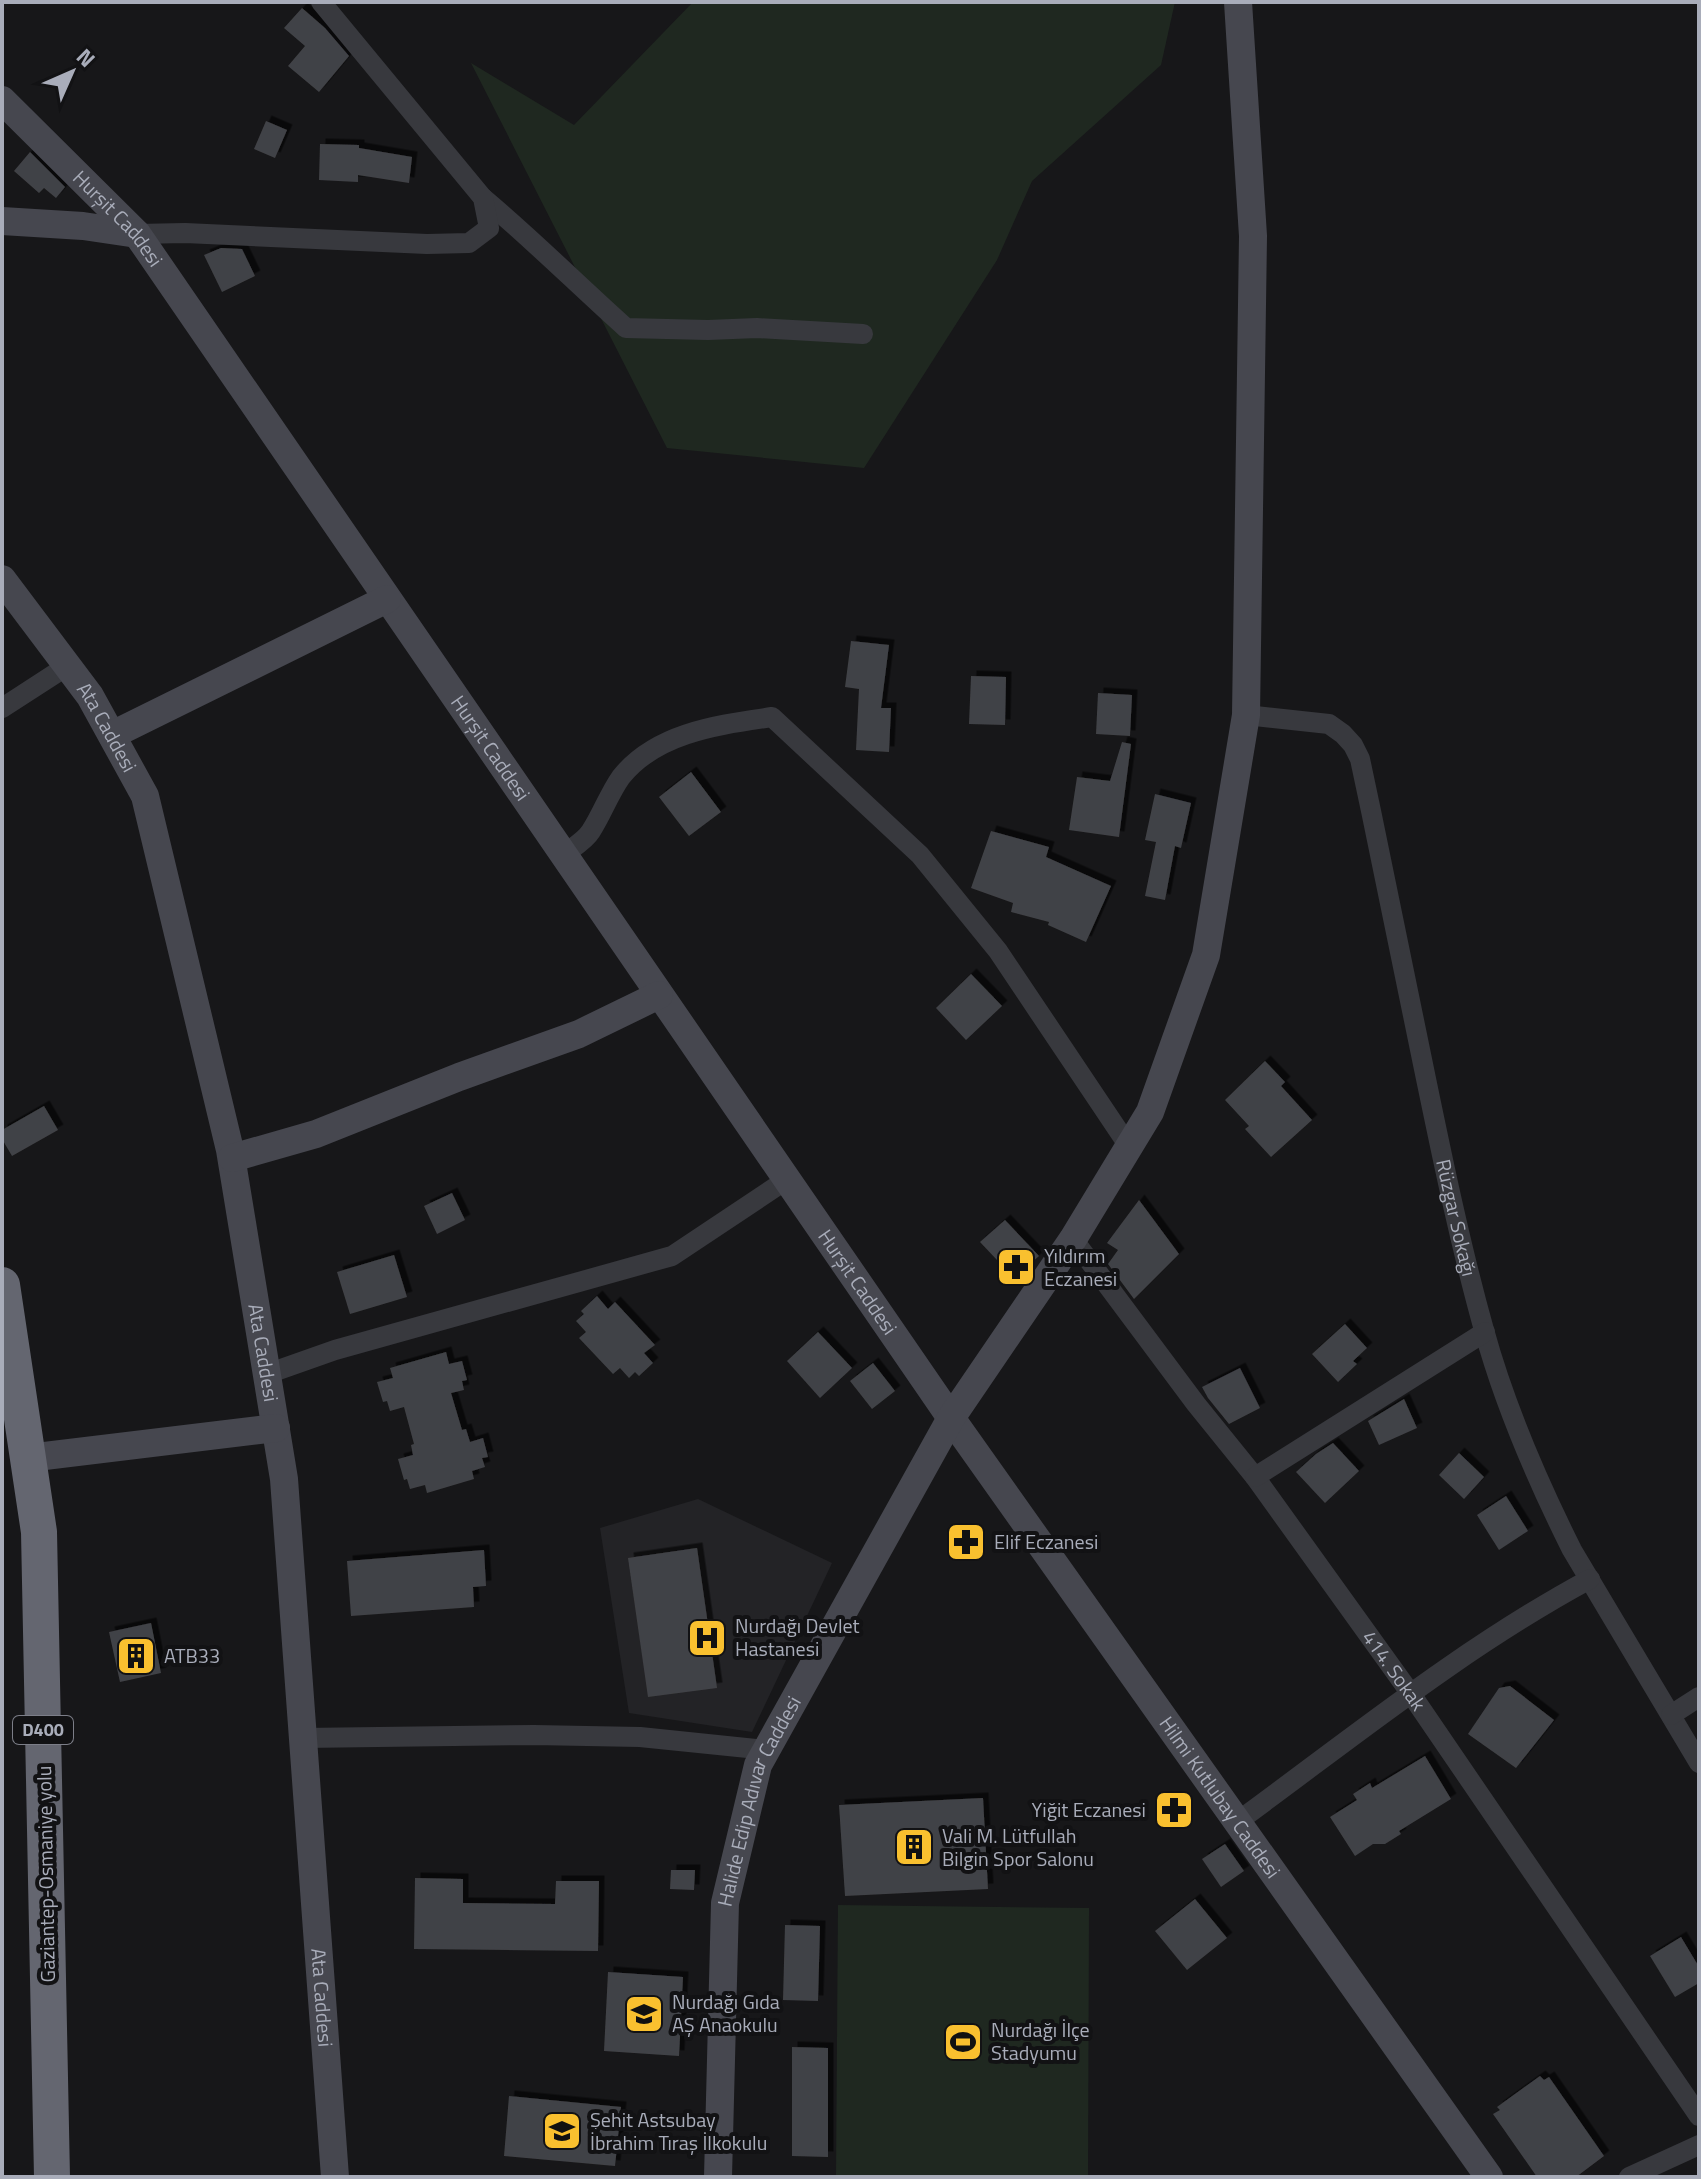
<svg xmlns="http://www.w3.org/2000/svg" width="1701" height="2179" viewBox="0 0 1701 2179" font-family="'Titillium Web',sans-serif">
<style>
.built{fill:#232326}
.green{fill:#1f2820}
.building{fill:#414246;filter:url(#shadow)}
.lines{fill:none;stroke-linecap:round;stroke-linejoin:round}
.street{stroke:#38393e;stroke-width:20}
.secondary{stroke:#46474f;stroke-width:28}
.highway{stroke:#646670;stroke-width:36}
.labels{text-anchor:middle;stroke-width:8;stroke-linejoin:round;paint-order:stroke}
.shield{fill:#121214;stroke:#7c7e88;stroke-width:2}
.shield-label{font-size:18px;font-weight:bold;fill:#a9adba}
.street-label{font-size:20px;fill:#a9adba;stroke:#121214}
.poi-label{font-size:20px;fill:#a9adba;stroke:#121214;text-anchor:start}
</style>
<defs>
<filter id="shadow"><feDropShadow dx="5.5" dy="-5.5" stdDeviation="0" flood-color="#0009"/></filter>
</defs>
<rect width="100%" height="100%" fill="#171719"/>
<polygon class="built" points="698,1499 832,1563 752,1732 629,1713 600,1528"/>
<g class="green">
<polygon points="693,2 1175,2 1161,65 1032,181 997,260 864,468 667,448 471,63 574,125"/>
<polygon points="838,1905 1089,1908 1088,2177 836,2177"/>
</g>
<g class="building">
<polygon points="302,8 325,28 349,56 319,92 288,66 305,46 284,28"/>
<polygon points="266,121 287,130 275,158 254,149"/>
<polygon points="320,144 359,145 359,148 412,157 409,183 358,175 358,182 319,180"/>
<polygon points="30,152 65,187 56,198 44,188 39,193 14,171"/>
<polygon points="221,248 242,249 255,276 222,292 204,255"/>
<polygon points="851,641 889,645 881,708 891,708 889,752 856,750 859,689 845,687"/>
<polygon points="971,676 1006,677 1005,725 969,724"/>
<polygon points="1098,693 1132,695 1130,736 1096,734"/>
<polygon points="1122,742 1131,744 1119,837 1069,830 1077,777 1110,781"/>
<polygon points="691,772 721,812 689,836 659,797"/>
<polygon points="1155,794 1191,803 1181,848 1175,846 1165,900 1145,896 1156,842 1145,840"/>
<polygon points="991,831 1049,847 1046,857 1111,886 1086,942 1048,925 1049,922 1011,912 1013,903 971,888"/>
<polygon points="971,974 1002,1006 966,1040 936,1008"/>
<polygon points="1265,1061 1285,1082 1281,1086 1312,1120 1271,1157 1245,1129 1249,1126 1225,1100"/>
<polygon points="44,1106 58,1130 12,1156 2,1139 2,1130"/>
<polygon points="452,1193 465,1220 437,1234 424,1206"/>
<polygon points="1139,1200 1179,1254 1134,1299 1108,1264 1118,1250 1107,1243"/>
<polygon points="1005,1220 1039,1256 1014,1278 980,1242"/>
<polygon points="394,1255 407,1297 350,1314 337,1272"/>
<polygon points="597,1296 608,1309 615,1302 655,1345 644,1353 653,1363 639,1376 635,1372 629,1378 620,1368 613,1374 579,1338 586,1332 576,1321 584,1314 581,1311"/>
<polygon points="1345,1324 1367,1348 1353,1361 1357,1364 1338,1382 1312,1354"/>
<polygon points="818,1332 852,1368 820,1398 787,1361"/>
<polygon points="446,1352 449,1364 462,1361 467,1380 462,1381 464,1390 451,1393 462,1430 466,1429 470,1442 483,1438 488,1457 482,1458 485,1467 472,1471 474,1479 427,1493 425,1485 410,1489 407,1479 404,1480 398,1459 413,1455 411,1445 414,1444 404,1407 390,1411 387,1401 383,1402 377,1382 393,1378 390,1368"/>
<polygon points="873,1363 895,1391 872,1409 850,1381"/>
<polygon points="1240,1368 1260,1408 1229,1424 1208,1398 1202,1387"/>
<polygon points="1404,1399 1417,1428 1379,1445 1368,1421"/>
<polygon points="1333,1443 1359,1471 1325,1503 1296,1472 1316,1454"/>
<polygon points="1459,1453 1484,1477 1464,1499 1439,1475"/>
<polygon points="1506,1496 1528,1531 1499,1550 1477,1515"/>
<polygon points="697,1548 717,1688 648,1697 628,1558"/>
<polygon points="484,1550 486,1586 473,1587 474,1607 351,1616 347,1561"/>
<polygon points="151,1623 161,1673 120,1682 109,1632"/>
<polygon points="1510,1686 1554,1720 1516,1768 1468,1734 1499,1688"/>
<polygon points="1425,1756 1451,1799 1399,1831 1401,1834 1385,1844 1373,1844 1355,1856 1330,1817 1357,1800 1353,1794 1370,1783 1372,1788"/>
<polygon points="983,1798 988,1889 845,1896 839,1805"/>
<polygon points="1225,1844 1244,1871 1221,1887 1202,1859"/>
<polygon points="671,1870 695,1870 694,1890 670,1889"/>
<polygon points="415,1878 463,1879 463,1903 555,1904 556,1881 599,1881 598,1951 414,1949"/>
<polygon points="1195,1899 1227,1938 1187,1970 1155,1931"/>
<polygon points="785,1925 820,1926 818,2001 783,2000"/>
<polygon points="1681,1937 1699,1967 1699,1983 1675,1997 1650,1956"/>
<polygon points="608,1972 683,1977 679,2056 604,2051"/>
<polygon points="792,2047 828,2048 828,2157 792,2156"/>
<polygon points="1540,2076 1544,2080 1549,2077 1604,2156 1576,2177 1537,2177 1493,2114 1500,2110 1497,2107"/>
<polygon points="509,2096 621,2107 615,2166 504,2156"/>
</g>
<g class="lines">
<g class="street">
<path d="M483 198C532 239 578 285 626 328L708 330 757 328 863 334"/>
<polyline points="137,234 185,233 427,244 469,243 489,228 483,198 321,2"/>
<polyline points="2,708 67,666"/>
<path id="s1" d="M1246 715 1329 724 1343 734 1353 745 1360 759C1382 862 1403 965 1424 1069 1442 1156 1460 1244 1484 1330 1504 1403 1538 1482 1572 1550L1699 1763"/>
<path d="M563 855C572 848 585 841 591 831 602 814 609 794 621 777 657 732 719 725 772 717L920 855 998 951 1128 1145"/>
<path id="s2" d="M1073 1239 1196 1404 1255 1477 1411 1694 1699 2116"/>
<polyline points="267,1374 335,1350 672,1256 786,1180"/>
<polyline points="1255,1477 1485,1332"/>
<polyline points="1671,1715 1699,1697"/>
<polyline points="303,1738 534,1735 640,1737 767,1750"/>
<path d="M1237 1822C1352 1738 1464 1647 1590 1579"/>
<polyline points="1629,2177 1699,2145"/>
</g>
<g class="secondary">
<path id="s3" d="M2 100 137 234 951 1418 1489 2177"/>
<polyline points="2,221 83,226 137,234"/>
<path id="s4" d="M2 579 90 696 145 796 230 1150 284 1479 335 2177"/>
<polyline points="112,735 387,599"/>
<polyline points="232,1158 316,1134 459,1077 579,1034 659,995"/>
<polyline points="28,1458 276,1428"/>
<path id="s5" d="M718 2177 725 1903 758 1765 951 1418 1073 1239 1150 1112 1206 955 1246 715 1253 236 1238 2"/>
</g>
<polyline class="highway" points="2,1285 39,1532 52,2177"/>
</g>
<defs>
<g id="pharmacy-square" transform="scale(2)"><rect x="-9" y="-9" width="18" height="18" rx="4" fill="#f9c02f" stroke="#121214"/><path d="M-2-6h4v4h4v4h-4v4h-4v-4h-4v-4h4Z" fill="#111"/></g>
<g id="hospital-square" transform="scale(2)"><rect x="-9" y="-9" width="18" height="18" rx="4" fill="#f9c02f" stroke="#121214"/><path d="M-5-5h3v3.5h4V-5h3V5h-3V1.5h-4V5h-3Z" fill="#111"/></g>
<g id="building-square" transform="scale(2)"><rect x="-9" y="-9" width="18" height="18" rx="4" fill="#f9c02f" stroke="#121214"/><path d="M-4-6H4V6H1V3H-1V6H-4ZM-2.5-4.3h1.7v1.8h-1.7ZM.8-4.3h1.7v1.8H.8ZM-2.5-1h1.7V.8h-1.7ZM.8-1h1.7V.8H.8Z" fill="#111"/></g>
<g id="school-square" transform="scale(2)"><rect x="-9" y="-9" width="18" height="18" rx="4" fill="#f9c02f" stroke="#121214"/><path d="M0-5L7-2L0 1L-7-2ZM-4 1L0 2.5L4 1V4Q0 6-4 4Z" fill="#111"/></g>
<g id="stadium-square" transform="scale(2)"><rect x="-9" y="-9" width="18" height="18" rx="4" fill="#f9c02f" stroke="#121214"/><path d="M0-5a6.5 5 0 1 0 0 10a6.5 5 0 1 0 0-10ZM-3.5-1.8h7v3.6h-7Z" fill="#111"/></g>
</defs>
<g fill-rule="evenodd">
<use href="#pharmacy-square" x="1016" y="1267"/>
<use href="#pharmacy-square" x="966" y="1542"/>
<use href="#hospital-square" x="707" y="1638"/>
<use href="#building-square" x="136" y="1656"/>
<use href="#pharmacy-square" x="1174" y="1810"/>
<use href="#building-square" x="914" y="1847"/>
<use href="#school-square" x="644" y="2014"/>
<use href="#stadium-square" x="963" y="2042"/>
<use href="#school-square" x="562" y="2131"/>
</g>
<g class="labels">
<rect class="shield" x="13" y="1716" width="60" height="28" rx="6"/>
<g class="shield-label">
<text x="43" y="1736">D400</text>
</g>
<g class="street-label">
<text dy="7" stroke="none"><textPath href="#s3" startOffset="166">Hurşit Caddesi</textPath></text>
<text dy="7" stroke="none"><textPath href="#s4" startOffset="182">Ata Caddesi</textPath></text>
<text dy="7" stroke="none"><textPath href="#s3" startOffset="814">Hurşit Caddesi</textPath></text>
<text dy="7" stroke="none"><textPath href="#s1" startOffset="600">Rüzgar Sokağı</textPath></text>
<text dy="7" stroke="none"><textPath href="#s3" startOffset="1462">Hurşit Caddesi</textPath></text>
<text dy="7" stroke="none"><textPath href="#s4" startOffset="830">Ata Caddesi</textPath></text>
<text dy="7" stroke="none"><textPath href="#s2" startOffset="538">414. Sokak</textPath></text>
<text dy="7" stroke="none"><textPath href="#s3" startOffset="2092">Hilmi Kutlubay Caddesi</textPath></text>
<text dy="7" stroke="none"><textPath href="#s5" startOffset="382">Halide Edip Adıvar Caddesi</textPath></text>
<text transform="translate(46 1874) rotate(-91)" y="7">Gaziantep-Osmaniye yolu</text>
<text dy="7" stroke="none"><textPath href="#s4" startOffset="1478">Ata Caddesi</textPath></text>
</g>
<g class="poi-label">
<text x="1044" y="1263">Yıldırım<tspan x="1044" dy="23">Eczanesi</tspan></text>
<text x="994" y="1549">Elif Eczanesi</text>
<text x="735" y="1633">Nurdağı Devlet<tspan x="735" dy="23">Hastanesi</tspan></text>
<text x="164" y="1663">ATB33</text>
<text x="1146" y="1817" text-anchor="end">Yiğit Eczanesi</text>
<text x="942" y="1843">Vali M. Lütfullah<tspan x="942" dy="23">Bilgin Spor Salonu</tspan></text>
<text x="672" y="2009">Nurdağı Gıda<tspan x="672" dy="23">AŞ Anaokulu</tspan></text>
<text x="991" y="2037">Nurdağı İlçe<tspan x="991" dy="23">Stadyumu</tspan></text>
<text x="590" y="2127">Şehit Astsubay<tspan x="590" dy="23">İbrahim Tıraş İlkokulu</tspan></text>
</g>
</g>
<rect width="1701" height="2179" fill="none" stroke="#a9adba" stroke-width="8"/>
<g transform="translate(72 72) rotate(45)" stroke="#121214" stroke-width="6" paint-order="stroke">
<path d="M0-6L14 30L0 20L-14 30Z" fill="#a9adba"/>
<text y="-12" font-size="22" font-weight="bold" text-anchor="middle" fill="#a9adba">N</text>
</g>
</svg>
